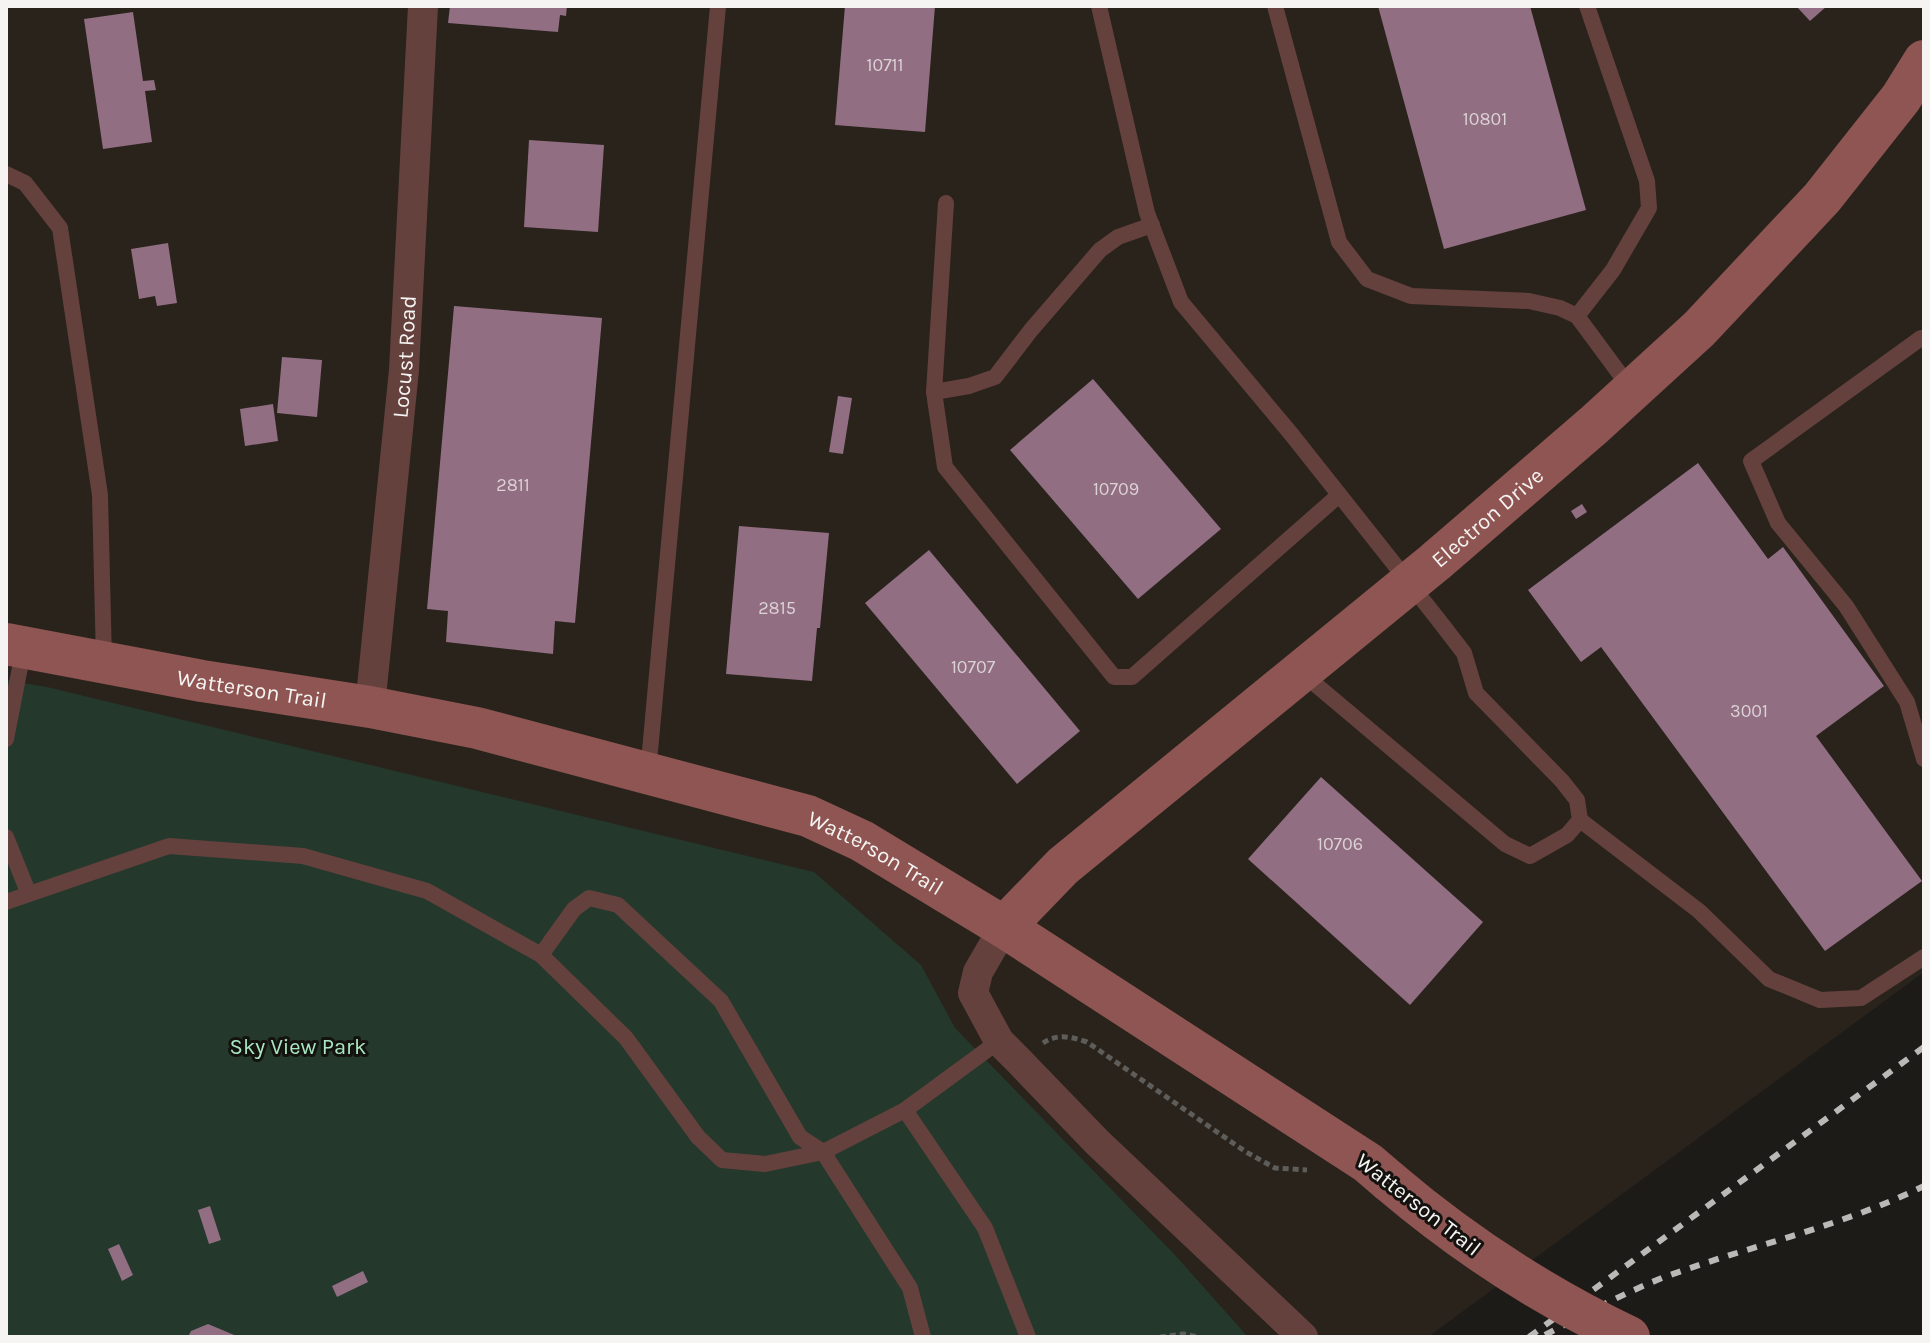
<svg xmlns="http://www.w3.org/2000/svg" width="1930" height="1343" viewBox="0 0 1930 1343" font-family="Karla,sans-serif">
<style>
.built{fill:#29231c}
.green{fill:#24382c}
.building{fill:#916e82}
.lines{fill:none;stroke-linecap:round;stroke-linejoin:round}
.path{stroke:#5e5d5a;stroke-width:5;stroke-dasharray:6 4;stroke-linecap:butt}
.lane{stroke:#65413e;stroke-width:16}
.street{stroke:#65413e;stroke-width:30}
.secondary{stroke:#8e5552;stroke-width:42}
.rail{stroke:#bab9b7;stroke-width:6;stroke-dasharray:10 10;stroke-linecap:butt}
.secondary-bridge{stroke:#8e5552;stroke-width:42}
.labels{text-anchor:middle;stroke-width:6;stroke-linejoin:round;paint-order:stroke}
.number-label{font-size:18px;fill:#dcd2d6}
.street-label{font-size:22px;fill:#f5f4f2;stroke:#14120f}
.park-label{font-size:22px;fill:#a8e7c1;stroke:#14120f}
</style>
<rect width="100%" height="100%" fill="#1d1b18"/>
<polygon class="built" points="6,6 1924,6 1924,972 1428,1337 6,1337"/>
<polygon class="green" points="6,680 47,687 814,872 921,965 955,1028 1175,1255 1248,1337 6,1337"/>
<g class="building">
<polygon points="450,6 567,6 566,16 560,15 558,32 448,23"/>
<polygon points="845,6 935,6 925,132 835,125"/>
<polygon points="1378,6 1530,6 1586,210 1444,249"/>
<polygon points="1796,6 1827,6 1810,21"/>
<polygon points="133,12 143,81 154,80 156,90 145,91 152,142 103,149 84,19"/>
<polygon points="529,140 604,145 598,232 524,227"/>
<polygon points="168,243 177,303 157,306 155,296 139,299 131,249"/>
<polygon points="454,306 602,318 575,623 555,621 553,654 446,642 448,611 427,609"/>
<polygon points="282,357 322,360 317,417 277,413"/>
<polygon points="1093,379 1221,529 1138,599 1010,450"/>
<polygon points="838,396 852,398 843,454 829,452"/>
<polygon points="273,404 278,441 245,446 240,409"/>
<polygon points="1698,463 1768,559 1783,547 1884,686 1816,736 1922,881 1825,951 1601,647 1581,662 1528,590"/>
<polygon points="1582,504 1587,512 1576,519 1571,511"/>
<polygon points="739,526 829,533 820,628 817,628 812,681 726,674"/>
<polygon points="929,550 1080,731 1017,784 865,603"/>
<polygon points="1321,777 1483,922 1410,1005 1248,859"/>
<polygon points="210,1206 221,1240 209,1244 198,1210"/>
<polygon points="119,1244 133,1275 122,1281 108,1249"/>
<polygon points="363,1271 368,1282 337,1297 332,1286"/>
<polygon points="208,1324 239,1337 188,1337 191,1331"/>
</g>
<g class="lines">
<g class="path">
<path d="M1043 1043C1058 1033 1071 1037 1087 1042L1246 1152 1275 1168 1307 1170"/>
<polyline points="1160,1337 1183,1334 1199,1337"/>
</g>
<g class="lane">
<polyline points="1099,6 1147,213 1181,302 1292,435 1437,618 1464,653 1476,693 1562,781 1577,800 1580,820 1567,835 1530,856 1505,844 1302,673"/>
<polyline points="1275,6 1339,242 1367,279 1411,296 1529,301 1560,308 1577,316 1631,389"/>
<polyline points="6,174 25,183 60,228 100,495 104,661"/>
<polyline points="946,203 934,392 945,467 1114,677 1132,677 1339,495"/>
<polyline points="1577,316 1613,270 1649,208 1647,181 1587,6"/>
<polyline points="1921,338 1751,461 1778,523 1846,606 1907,702 1924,759"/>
<polyline points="934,392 969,386 995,377 1031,330 1100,250 1118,237 1152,225"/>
<polyline points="6,739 24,647"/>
<polyline points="648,773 718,6"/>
<polyline points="1580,820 1699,911 1769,979 1820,1000 1861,998 1924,957"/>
<polyline points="6,837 28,892"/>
<polyline points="6,902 169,846 303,856 427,891 541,955 574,909 589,898 618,905 721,1001 800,1137 823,1152 910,1288 923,1337"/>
<polyline points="541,955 626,1038 698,1137 722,1160 765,1164 823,1152 905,1110 999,1041"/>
<polyline points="905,1110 985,1228 1028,1337"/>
</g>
<g class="street">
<path id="s1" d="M370 707 404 370 423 6"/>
<polyline points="1004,927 978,972 973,993 999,1041 1019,1061 1097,1142 1303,1337"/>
</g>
<g class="secondary">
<path id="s2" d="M6 644 202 681 370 707 477 728 808 816 862 841 1004 927 1368 1163 1389 1181"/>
<path id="s3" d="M1004 927 1063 866 1435 562 1594 425 1699 329 1822 198 1901 98 1924 61"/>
</g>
<g class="rail">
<path d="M1545 1335C1583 1315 1622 1294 1662 1278 1748 1246 1841 1227 1924 1186"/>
<polyline points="1529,1337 1924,1047"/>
</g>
<path class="secondary-bridge" d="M1389 1181C1463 1244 1541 1295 1629 1337"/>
</g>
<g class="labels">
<g class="number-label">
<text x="885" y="71">10711</text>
<text x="1485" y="125">10801</text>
<text x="513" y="491">2811</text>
<text x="1116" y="495">10709</text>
<text x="777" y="614">2815</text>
<text x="973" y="673">10707</text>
<text x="1749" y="717">3001</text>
<text x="1340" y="850">10706</text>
</g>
<g class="street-label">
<text dy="8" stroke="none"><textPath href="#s1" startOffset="352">Locust Road</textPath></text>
<text dy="8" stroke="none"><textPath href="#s3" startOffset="634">Electron Drive</textPath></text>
<text dy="8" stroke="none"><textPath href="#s2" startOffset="250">Watterson Trail</textPath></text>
<text dy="8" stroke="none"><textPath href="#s2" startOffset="898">Watterson Trail</textPath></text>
<text transform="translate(1419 1204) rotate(38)" y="8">Watterson Trail</text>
</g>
<g class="park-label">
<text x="298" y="1054">Sky View Park</text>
</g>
</g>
<rect width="1930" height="1343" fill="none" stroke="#f5f4f2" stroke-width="16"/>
</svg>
